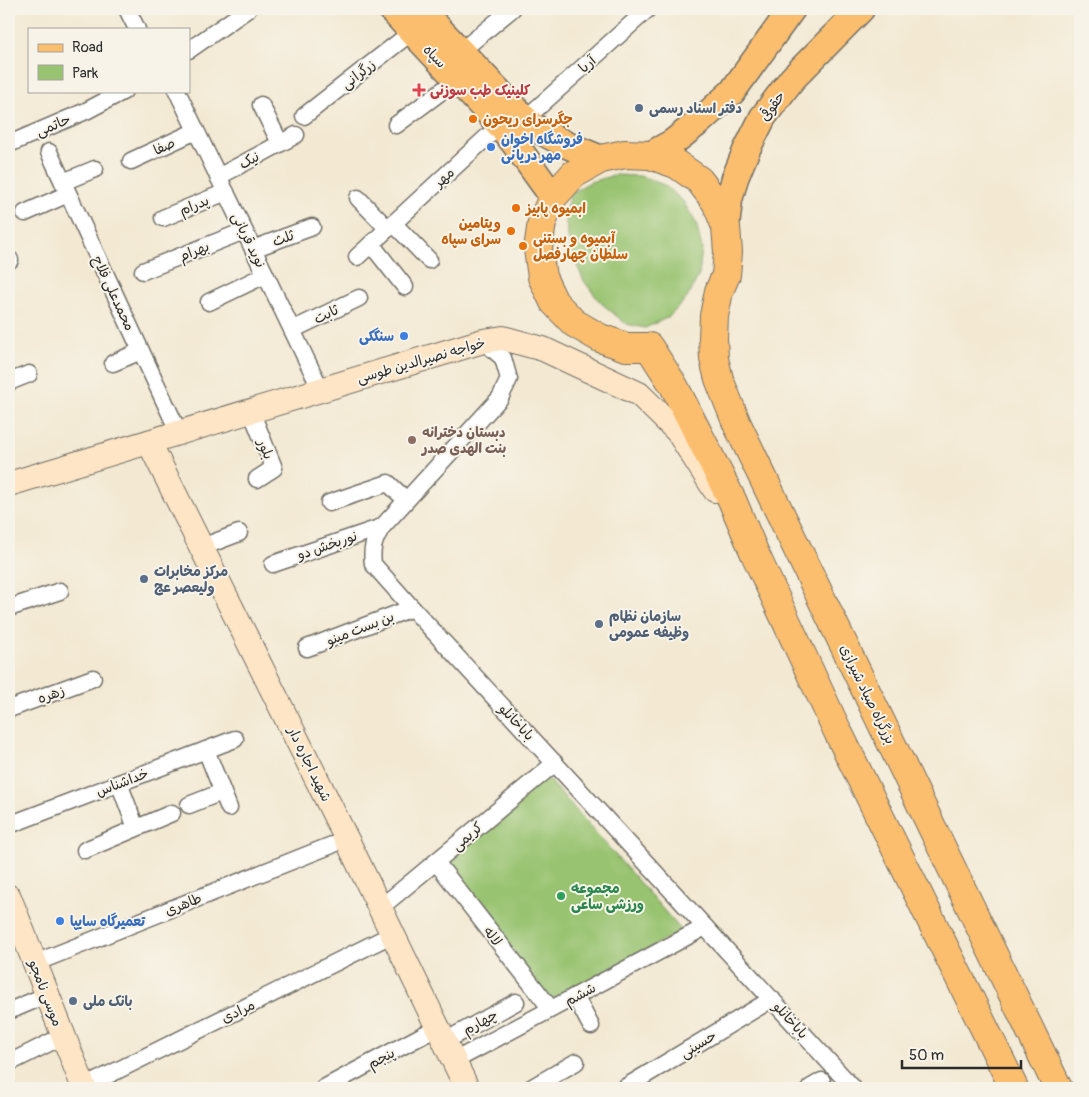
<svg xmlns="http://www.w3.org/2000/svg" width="1089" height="1097" viewBox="0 0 1089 1097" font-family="Pangolin,'Playpen Sans Arabic',sans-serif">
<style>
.green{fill:#98c370;stroke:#62774e}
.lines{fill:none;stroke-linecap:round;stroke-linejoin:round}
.minor-casing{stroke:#716e66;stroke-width:19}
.secondary-casing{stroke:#716e66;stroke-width:26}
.primary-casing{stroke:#716e66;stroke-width:29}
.trunk-casing{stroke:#716e66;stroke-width:30}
.minor{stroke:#fff;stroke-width:16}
.secondary{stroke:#fde5c5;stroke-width:24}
.primary{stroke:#fbbe6e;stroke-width:26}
.trunk{stroke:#fbbe6e;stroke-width:28}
.health-dot{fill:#e0444e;stroke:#f7f3e8;stroke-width:2}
.service-dot{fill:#5c6f8a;stroke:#f7f3e8;stroke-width:2}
.food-dot{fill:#e8710a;stroke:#f7f3e8;stroke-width:2}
.shop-dot{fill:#3f7fe0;stroke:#f7f3e8;stroke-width:2}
.education-dot{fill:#8d6e63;stroke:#f7f3e8;stroke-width:2}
.leisure-dot{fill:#2e9e5b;stroke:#f7f3e8;stroke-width:2}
.labels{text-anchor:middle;stroke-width:4;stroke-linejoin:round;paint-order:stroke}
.street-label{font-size:14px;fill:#2b2b2b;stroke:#f7f3e8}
.health-label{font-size:14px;font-weight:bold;fill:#be3a42;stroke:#f7f3e8;text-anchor:start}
.service-label{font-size:14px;font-weight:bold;fill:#4e5e75;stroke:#f7f3e8;text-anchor:start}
.food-label{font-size:14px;font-weight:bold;fill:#c56008;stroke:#f7f3e8;text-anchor:start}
.shop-label{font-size:14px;font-weight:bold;fill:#366cbe;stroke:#f7f3e8;text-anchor:start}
.education-label{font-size:14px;font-weight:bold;fill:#785e54;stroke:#f7f3e8;text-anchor:start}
.leisure-label{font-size:14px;font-weight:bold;fill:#27864d;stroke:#f7f3e8;text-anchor:start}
</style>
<rect width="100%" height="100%" fill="#f7f3e8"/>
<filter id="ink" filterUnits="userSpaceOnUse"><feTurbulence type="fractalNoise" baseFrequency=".02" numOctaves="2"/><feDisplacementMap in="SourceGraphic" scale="10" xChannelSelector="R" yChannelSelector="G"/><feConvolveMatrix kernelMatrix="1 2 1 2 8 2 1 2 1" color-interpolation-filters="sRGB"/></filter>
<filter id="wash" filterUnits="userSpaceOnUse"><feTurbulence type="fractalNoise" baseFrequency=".0096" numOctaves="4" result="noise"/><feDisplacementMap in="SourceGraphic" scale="20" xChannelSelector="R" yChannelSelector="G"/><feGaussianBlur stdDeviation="1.12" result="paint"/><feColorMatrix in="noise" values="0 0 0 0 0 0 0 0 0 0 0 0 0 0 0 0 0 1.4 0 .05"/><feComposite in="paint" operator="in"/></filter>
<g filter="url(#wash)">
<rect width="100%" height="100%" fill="#f3e9d3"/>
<g class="green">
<polygon points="615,175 640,176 664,185 683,201 696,223 702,248 699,275 687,298 669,317 645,328 626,324 600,302 584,281 573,257 567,233 565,210 571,193 590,182"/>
<polygon points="546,776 682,931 551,1000 444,861"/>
</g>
</g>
<g filter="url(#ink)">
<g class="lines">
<g class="minor-casing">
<g id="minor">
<polyline points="127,9 137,29"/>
<polyline points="189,50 248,9"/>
<polyline points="461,51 512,9"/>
<polyline points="177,91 321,390"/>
<polyline points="261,105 280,143"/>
<polyline points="304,116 413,31"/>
<polyline points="525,119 648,9"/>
<polyline points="396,125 458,79"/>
<polyline points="9,144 86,111 124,91"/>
<polyline points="49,152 179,433"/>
<polyline points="131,161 196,131"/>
<polyline points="218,177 296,135"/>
<polyline points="63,182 95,169"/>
<polyline points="358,198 388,229"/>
<polyline points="25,213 68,194"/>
<polyline points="163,218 226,192"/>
<polyline points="393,223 429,260"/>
<polyline points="371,244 405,287"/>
<polyline points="253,249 312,227"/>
<polyline points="357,257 500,125"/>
<polyline points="9,260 10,260"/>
<polyline points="143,271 244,231"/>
<polyline points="209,302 265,275"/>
<polyline points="292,330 359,298"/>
<path d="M483 341 503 358 509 379 500 398 382 527C374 540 371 548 373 564L412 608 853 1088"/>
<polyline points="113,363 141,351"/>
<polyline points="9,382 29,374"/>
<polyline points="251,411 274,468 257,479"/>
<polyline points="329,503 388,483 406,500"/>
<polyline points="202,547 239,533"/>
<polyline points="273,564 382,527"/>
<polyline points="9,608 60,591"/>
<polyline points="307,648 412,608"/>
<polyline points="9,709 93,678"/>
<polyline points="206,750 229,808"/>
<polyline points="119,783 136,828"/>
<polyline points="189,805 222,792"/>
<polyline points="9,825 235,739"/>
<polyline points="85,850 172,813"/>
<polyline points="436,862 551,1009"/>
<polyline points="380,908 555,763"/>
<polyline points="35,963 332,845"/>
<polyline points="575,996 591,1026"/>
<polyline points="9,1011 47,995"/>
<polyline points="445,1041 516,1002"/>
<polyline points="454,1061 705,927"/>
<polyline points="9,1063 63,1036"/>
<polyline points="84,1087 393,934"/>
<polyline points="324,1088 438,1027"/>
<polyline points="531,1088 576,1062"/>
<polyline points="624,1088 772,999"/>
<polyline points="810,1088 822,1081"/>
</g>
</g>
<g class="secondary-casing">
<g id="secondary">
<polyline points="149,442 350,846 467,1088"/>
<polyline points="9,484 483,341 503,338 543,349 639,394 678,432 715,490"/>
<polyline points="9,897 84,1088"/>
</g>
</g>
<g class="primary-casing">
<g id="primary">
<polyline points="391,9 500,125 515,144 553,197"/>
<polyline points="420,9 525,119 537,129 567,145 601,159"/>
<polyline points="650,155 672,143 700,121 732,92 792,9"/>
<polyline points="726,227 729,200 735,178 746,151 763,117 792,79 861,9"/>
</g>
</g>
<g class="trunk-casing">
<polyline id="trunk" points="1014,1088 838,732 755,554 732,500 674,386 649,347 626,347 600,338 574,323 554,302 542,277 538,249 542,222 553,197 574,174 601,159 625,154 650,155 676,164 699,180 716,202 726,227 728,252 726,275 719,291 714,316 713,338 714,359 719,379 737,424 1058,1088"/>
</g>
<use href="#minor" class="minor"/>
<use href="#secondary" class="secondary"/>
<use href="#primary" class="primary"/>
<use href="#trunk" class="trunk"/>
</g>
</g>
<path class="health-dot" d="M416.5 82.5h5v5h5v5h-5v5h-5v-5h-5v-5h5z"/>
<g class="service-dot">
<circle cx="639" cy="108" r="5"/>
<circle cx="144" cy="579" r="5"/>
<circle cx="599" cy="624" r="5"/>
<circle cx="73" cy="1001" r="5"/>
</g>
<g class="food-dot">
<circle cx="473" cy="119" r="5"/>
<circle cx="516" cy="208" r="5"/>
<circle cx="511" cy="231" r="5"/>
<circle cx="523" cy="246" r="5"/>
</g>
<g class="shop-dot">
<circle cx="491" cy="147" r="5"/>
<circle cx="404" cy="336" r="5"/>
<circle cx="60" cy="921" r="5"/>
</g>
<circle class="education-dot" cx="412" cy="440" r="5"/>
<circle class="leisure-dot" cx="561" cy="896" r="5"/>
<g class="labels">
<g class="street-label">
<text transform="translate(435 56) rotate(46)" y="5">سپاه</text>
<text transform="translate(587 64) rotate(-42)" y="5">آریا</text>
<text transform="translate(358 74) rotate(-38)" y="5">زرگرانی</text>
<text transform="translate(772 106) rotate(-55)" y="5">حقوقی</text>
<text transform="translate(53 125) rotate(-23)" y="5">حاتمی</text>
<text transform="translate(164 146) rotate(-25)" y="5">صفا</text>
<text transform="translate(249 160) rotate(-29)" y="5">نیک</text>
<text transform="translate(444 177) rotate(-43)" y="5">مهر</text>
<text transform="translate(194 205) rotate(-22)" y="5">پدرام</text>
<text transform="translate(283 238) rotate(-20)" y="5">ثلث</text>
<text transform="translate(249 240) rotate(64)" y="5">نوید قربانی</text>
<text transform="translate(194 251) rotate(-22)" y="5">بهرام</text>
<text transform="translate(114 293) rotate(65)" y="5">محمدعلی فلاح</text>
<text transform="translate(326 314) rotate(-26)" y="5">ثابت</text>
<text transform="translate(421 360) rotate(-16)" y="5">خواجه نصیرالدین طوسی</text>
<text transform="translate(266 449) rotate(68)" y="5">بلور</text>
<text transform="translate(327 545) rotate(-19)" y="5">نوربخش دو</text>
<text transform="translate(360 628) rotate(-21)" y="5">بن بست مینو</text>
<text transform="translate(51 694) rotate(-20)" y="5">زهره</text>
<text transform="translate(868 694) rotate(64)" y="5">بزرگراه صیاد شیرازی</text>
<text transform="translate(517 722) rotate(47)" y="5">باباخانلو</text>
<text transform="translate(310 764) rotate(64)" y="5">شهید اجاره دار</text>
<text transform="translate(122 782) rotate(-21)" y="5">خداشناس</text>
<text transform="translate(467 836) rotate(-40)" y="5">کریمی</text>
<text transform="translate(183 904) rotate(-22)" y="5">طاهری</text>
<text transform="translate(493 936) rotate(52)" y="5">لاله</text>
<text transform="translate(46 993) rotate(69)" y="5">موسی نامجو</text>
<text transform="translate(580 994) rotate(-28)" y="5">ششم</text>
<text transform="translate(238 1011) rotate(-26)" y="5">مرادی</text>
<text transform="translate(791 1020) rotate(48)" y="5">باباخانلو</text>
<text transform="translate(480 1022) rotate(-29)" y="5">چهارم</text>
<text transform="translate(698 1044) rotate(-31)" y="5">حسینی</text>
<text transform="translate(381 1058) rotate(-28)" y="5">پنجم</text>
</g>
<g class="health-label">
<text x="430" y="95">کلینیک طب سوزنی</text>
</g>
<g class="service-label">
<text x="649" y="113">دفتر اسناد رسمی</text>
<text x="154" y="576">مرکز مخابرات<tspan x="154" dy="16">ولیعصر عج</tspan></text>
<text x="609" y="621">سازمان نظام<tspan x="609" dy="16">وظیفه عمومی</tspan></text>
<text x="83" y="1006">بانک ملی</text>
</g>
<g class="food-label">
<text x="483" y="124">جگرسرای ریحون</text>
<text x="526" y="213">ابمیوه پابیز</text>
<text x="501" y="228" text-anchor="end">ویتامین<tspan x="501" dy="16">سرای سپاه</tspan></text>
<text x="533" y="243">آبمیوه و بستنی<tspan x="533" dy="16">سلطان چهارفصل</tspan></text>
</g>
<g class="shop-label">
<text x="501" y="144">فروشگاه اخوان<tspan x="501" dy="16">مهر دریانی</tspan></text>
<text x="394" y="341" text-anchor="end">سنگکی</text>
<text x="70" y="926">تعمیرگاه سایپا</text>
</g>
<g class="education-label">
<text x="422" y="437">دبستان دخترانه<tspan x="422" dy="16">بنت الهدی صدر</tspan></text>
</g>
<g class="leisure-label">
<text x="571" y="893">مجموعه<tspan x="571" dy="16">ورزشی ساعی</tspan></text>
</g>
</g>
<rect width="1089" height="1097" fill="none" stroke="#f7f3e8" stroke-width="30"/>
<rect x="28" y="28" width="162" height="65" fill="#f7f3e8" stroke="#a5a39c"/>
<rect x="38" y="44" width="25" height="8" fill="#fbbe6e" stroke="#a5a39c"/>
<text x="72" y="52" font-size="15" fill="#2b2b2b">Road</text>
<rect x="38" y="65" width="25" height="15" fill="#98c370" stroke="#a5a39c"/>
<text x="72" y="78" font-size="15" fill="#2b2b2b">Park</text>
<path d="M902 1060v8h119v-8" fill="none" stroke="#2b2b2b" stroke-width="2.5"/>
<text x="909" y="1060" font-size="15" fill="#2b2b2b" stroke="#f7f3e8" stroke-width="4" paint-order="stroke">50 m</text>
</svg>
